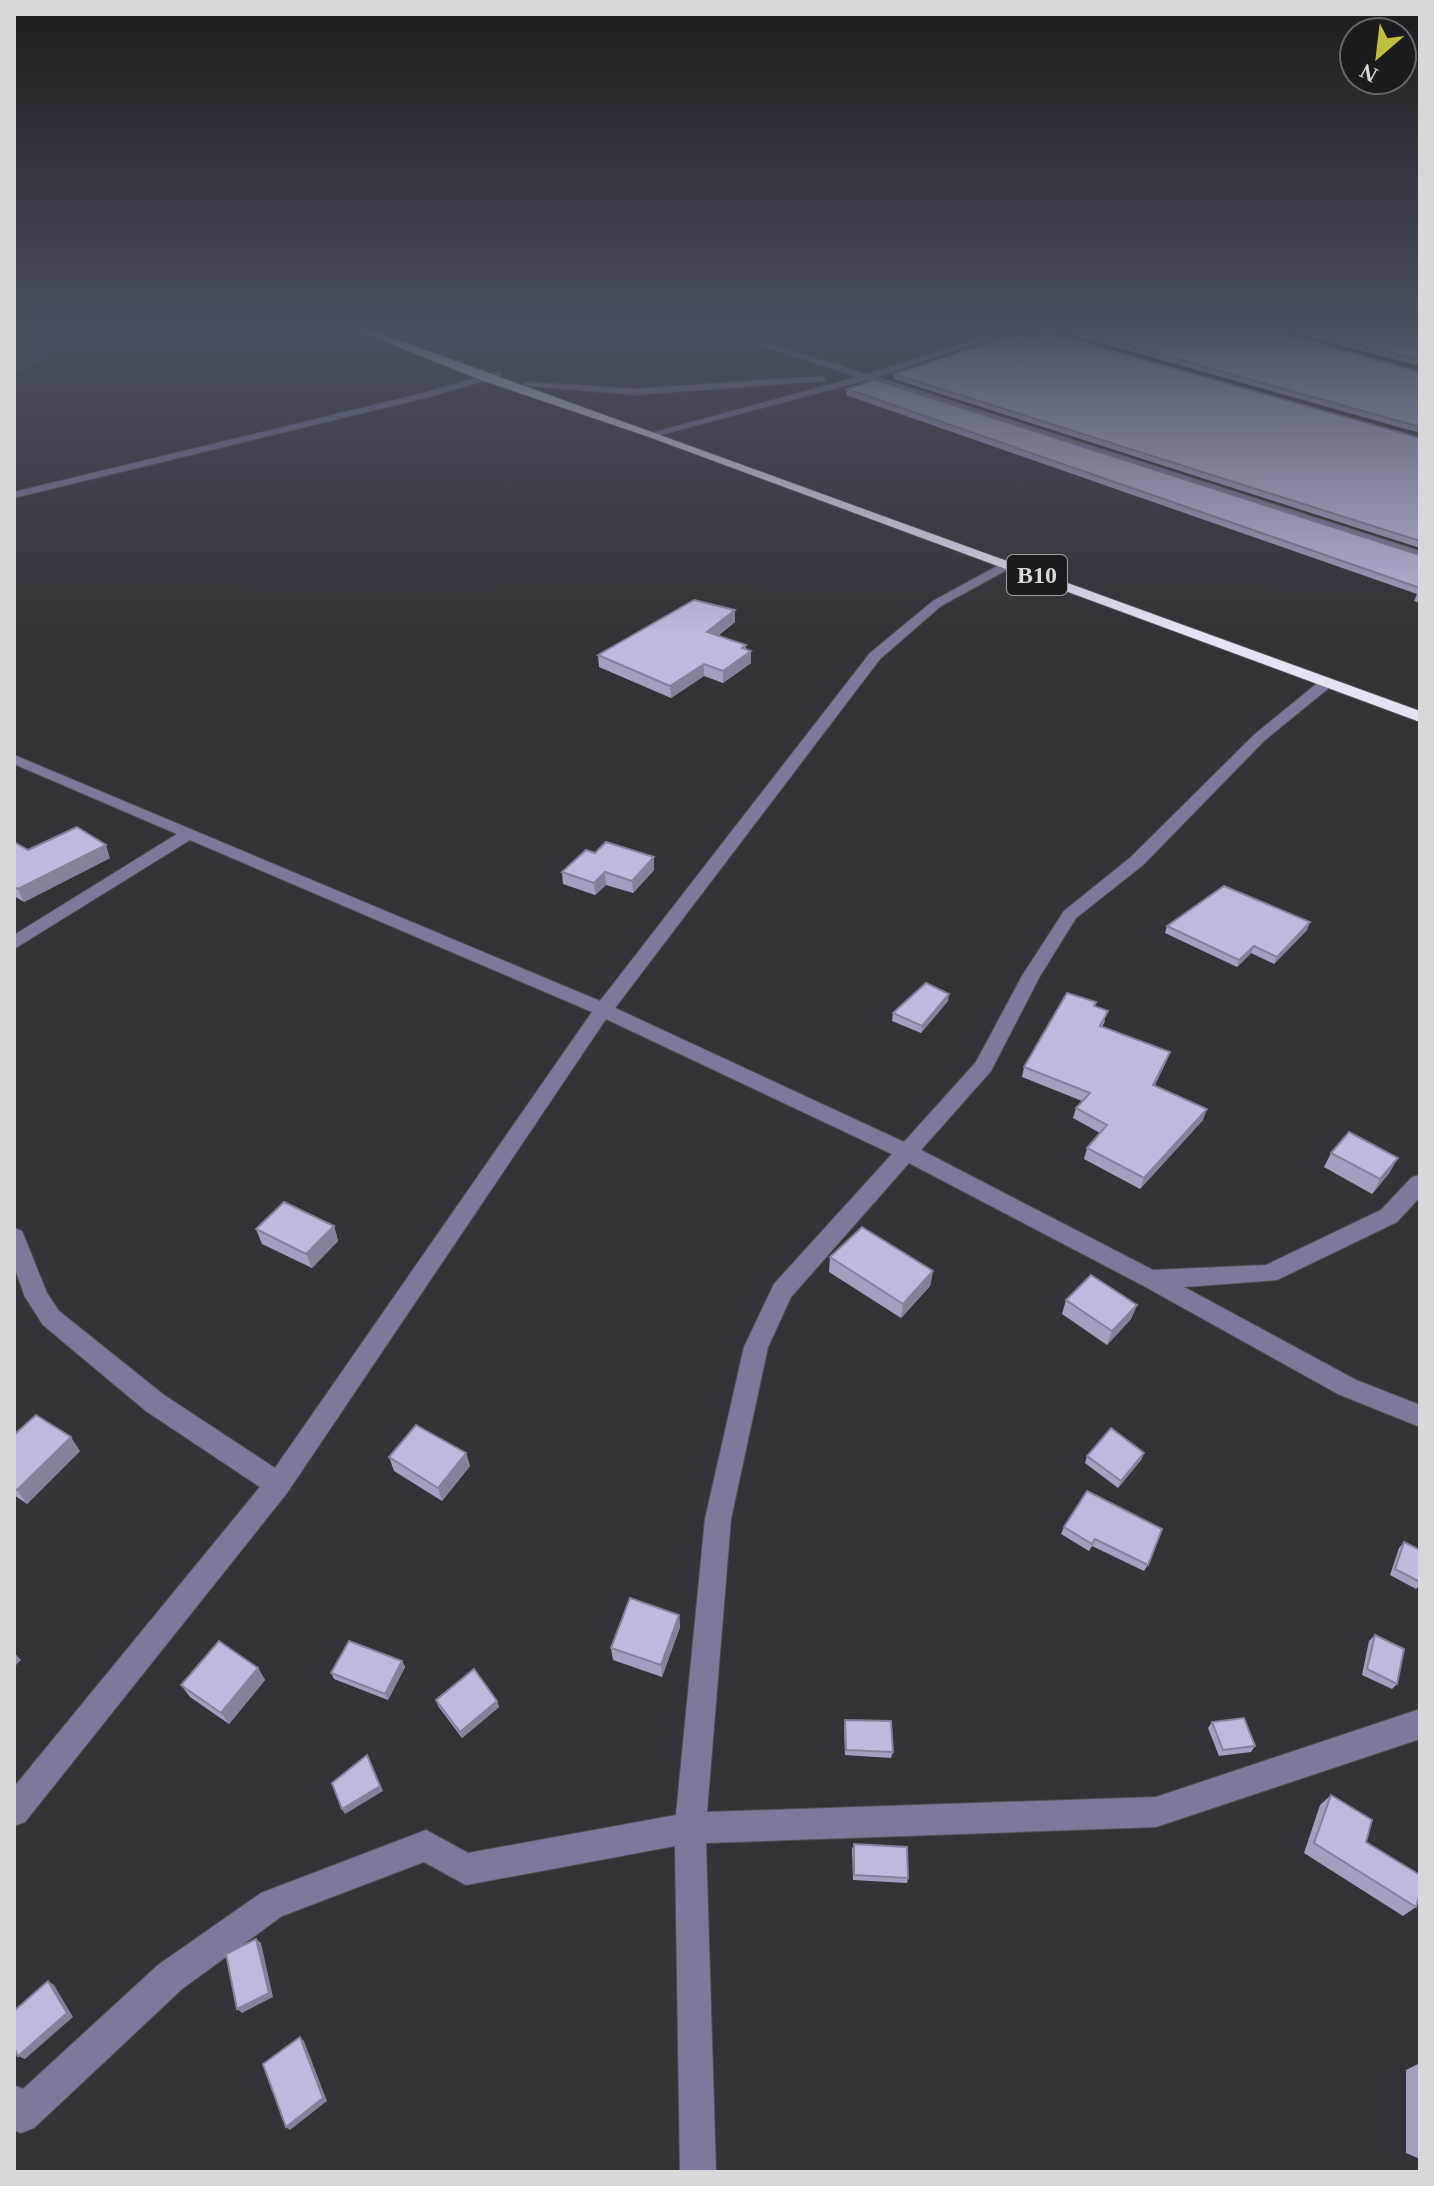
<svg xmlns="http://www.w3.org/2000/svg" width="1434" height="2186" viewBox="0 0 1434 2186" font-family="'Times New Roman',serif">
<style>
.green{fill:#45435d}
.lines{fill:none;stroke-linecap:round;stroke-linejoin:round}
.minor-casing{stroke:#515155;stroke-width:2}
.highway-casing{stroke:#515155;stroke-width:2}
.minor{fill:#7c7a9a;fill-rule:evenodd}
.highway{fill:#e4e3f4;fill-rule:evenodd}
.wall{fill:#a2a0be}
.shaded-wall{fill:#84829b}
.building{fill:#bcbadd;stroke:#84829b;stroke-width:2}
.labels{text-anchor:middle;stroke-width:8;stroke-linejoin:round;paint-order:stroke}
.shield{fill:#1b1b1d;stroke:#9f9fa2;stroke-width:2}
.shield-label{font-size:24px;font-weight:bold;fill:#d8d8db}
</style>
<rect width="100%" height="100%" fill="#333338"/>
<polygon class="green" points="14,328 93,328 55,354 14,374"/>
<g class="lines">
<g class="minor-casing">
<g id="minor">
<polygon points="1010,328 1022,328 877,377 1420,551 1420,559 867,380 653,437 648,434 857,377 762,346 762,342 867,374"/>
<polygon points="1023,328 1036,328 1078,341 1074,344"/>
<polygon points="499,371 502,376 429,397 14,498 14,492 423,393"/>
<polygon points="823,376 826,381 634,395 523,385 528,382 634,389"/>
<polygon points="1008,560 1012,561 1012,567 941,606 880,659 615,1008 904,1142 976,1062 1022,976 1064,911 1131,857 1255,734 1320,681 1330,681 1330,687 1265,740 1143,865 1076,918 1040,976 991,1071 921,1150 1153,1270 1266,1265 1381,1210 1412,1177 1420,1175 1420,1197 1397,1222 1277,1280 1184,1287 1356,1380 1420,1405 1420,1427 1338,1394 1142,1285 909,1163 791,1297 768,1347 731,1519 707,1812 1156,1797 1420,1709 1420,1739 1156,1827 706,1843 716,2172 680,2172 675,1846 466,1885 424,1862 282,1916 182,1989 34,2128 21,2133 14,2130 14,2085 23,2089 158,1965 261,1893 426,1830 468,1853 676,1815 705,1519 744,1347 774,1284 892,1154 606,1019 287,1493 25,1822 14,1826 14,1787 260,1487 146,1411 43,1325 25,1297 14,1266 14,1228 22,1231 47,1293 59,1311 164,1395 275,1468 592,1012 190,840 14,949 14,935 177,834 14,764 14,755 600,1001 870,653 933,601"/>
</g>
</g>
<g class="highway-casing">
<polygon id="highway" points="351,328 365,328 1420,711 1420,722 649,437 481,380"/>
</g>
<use href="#minor" class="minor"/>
<use href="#highway" class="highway"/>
</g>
<g class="wall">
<polygon points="1067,328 1420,372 1420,433 1066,333"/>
<polygon points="1273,328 1420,328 1420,366"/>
<polygon points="894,374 1420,438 1420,548 894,379"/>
<polygon points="847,389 1420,555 1420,603 1414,601 1417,594 846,395"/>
<polygon points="735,610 735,622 718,636 746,645 746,650 751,663 723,683 704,676 671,698 599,667 598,655"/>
<polygon points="14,842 28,850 110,858 24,902 14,896"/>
<polygon points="654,870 633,893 606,885 595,895 563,884 562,872"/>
<polygon points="1310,922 1307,930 1274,964 1251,953 1237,967 1165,933 1167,926"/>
<polygon points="948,1001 921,1033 892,1021 893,1013"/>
<polygon points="1094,1006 1105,1021 1102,1027 1170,1052 1166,1062 1155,1085 1203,1120 1140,1189 1084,1159 1087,1148 1100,1133 1073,1118 1076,1108 1082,1101 1022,1077 1024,1067"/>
<polygon points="1331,1153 1390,1172 1372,1194 1324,1167"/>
<polygon points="334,1226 338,1241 312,1268 262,1244 256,1229"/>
<polygon points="830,1257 933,1271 930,1286 901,1318 829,1272"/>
<polygon points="1066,1300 1137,1305 1131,1319 1107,1345 1062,1314"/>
<polygon points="14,1435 80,1451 27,1504 14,1495"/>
<polygon points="466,1453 470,1466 442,1501 394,1471 389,1457"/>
<polygon points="1144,1453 1141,1460 1118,1488 1085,1463 1087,1456"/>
<polygon points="1087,1491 1148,1565 1144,1571 1092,1546 1089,1551 1061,1534 1064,1527"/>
<polygon points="1404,1542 1420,1550 1420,1585 1416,1589 1390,1575 1399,1548"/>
<polygon points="679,1615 680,1627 662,1677 613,1660 611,1648"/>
<polygon points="1375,1635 1397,1684 1392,1689 1362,1675 1369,1641"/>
<polygon points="402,1661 405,1667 388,1700 334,1679 331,1673"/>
<polygon points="258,1668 265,1680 229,1724 190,1697 181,1685"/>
<polygon points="436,1700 497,1701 499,1707 462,1738 438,1706"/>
<polygon points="845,1720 893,1752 891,1758 845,1755 844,1725"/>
<polygon points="1212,1722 1255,1746 1251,1752 1219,1756 1208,1728"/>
<polygon points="1331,1795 1416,1907 1403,1916 1304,1853 1320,1805"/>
<polygon points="854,1844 908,1878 907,1883 853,1880 852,1849"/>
<polygon points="1420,2063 1420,2159 1406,2153 1406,2070"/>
</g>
<g class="shaded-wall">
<polygon points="735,610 735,622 707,644 707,632"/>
<polygon points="746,645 746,655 751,651 751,663 723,683 723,671 742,648"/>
<polygon points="704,664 704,676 671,698 670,686"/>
<polygon points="106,845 110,858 24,902 18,889"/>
<polygon points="654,857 654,870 633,893 632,881"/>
<polygon points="605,872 606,885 595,895 594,883"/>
<polygon points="1310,922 1307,930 1274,964 1277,957"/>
<polygon points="1254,946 1251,953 1237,967 1239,960"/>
<polygon points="949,994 948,1001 921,1033 922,1026"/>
<polygon points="1170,1052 1166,1062 1150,1095 1153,1085"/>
<polygon points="1207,1109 1203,1120 1140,1189 1144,1178"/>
<polygon points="1398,1158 1390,1172 1372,1194 1380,1179"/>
<polygon points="334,1226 338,1241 312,1268 306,1254"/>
<polygon points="933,1271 930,1286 901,1318 903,1304"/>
<polygon points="1137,1305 1131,1319 1107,1345 1112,1331"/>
<polygon points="71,1437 80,1451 27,1504 17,1490"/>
<polygon points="466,1453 470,1466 442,1501 438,1488"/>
<polygon points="1144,1453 1141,1460 1118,1488 1121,1481"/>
<polygon points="679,1615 680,1627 662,1677 661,1665"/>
<polygon points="14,1652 21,1660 14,1667"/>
<polygon points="402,1661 405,1667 388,1700 385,1694"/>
<polygon points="258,1668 265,1680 229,1724 221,1713"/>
<polygon points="497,1701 499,1707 462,1738 460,1732"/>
<polygon points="367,1755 383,1791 345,1814 342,1809"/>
<polygon points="256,1939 261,1943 273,1997 242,2013 237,2009"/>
<polygon points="48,1981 54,1985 73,2017 25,2059 18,2056"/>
<polygon points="300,2037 304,2041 327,2101 290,2130 286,2127"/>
</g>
<g class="building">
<polygon points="1067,328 1264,328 1420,372 1420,427"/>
<polygon points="1294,328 1420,328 1420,360"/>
<polygon points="1049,333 1420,438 1420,541 894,374 1017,334 1032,338"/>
<polygon points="875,380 1420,555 1420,588 847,389"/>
<polygon points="694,600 735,610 707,632 746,645 742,648 751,651 723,671 704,664 670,686 598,655"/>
<polygon points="77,827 106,845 18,889 14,887 14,842 28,850"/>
<polygon points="606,842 654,857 632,881 605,872 594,883 562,872 586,850 595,853"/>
<polygon points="1224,886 1310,922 1277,957 1254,946 1239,960 1167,926"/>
<polygon points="926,983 949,994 922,1026 893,1013"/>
<polygon points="1067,993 1096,1002 1094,1006 1108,1011 1100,1026 1170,1052 1153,1085 1207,1109 1144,1178 1087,1148 1107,1125 1076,1108 1090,1093 1024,1067"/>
<polygon points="1349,1132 1398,1158 1380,1179 1331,1153"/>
<polygon points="284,1202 334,1226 306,1254 256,1229"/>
<polygon points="862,1227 933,1271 903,1304 830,1257"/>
<polygon points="1091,1275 1137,1305 1112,1331 1066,1300"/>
<polygon points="36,1415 71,1437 17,1490 14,1488 14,1435"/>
<polygon points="416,1425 466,1453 438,1488 389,1457"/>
<polygon points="1111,1428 1144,1453 1121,1481 1087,1456"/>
<polygon points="1087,1491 1162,1529 1148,1565 1095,1539 1092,1544 1064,1527"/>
<polygon points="1404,1542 1420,1550 1420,1582 1395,1569"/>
<polygon points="630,1598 679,1615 661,1665 611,1648"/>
<polygon points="1375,1635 1404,1649 1397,1684 1367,1669"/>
<polygon points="219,1641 258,1668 221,1713 181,1685"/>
<polygon points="349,1641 402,1661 385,1694 331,1673"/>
<polygon points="474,1669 497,1701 460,1732 436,1700"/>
<polygon points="1244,1718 1255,1746 1223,1750 1212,1722"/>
<polygon points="845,1720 891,1721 893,1752 846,1750"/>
<polygon points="367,1755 380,1786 342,1809 332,1783"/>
<polygon points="1331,1795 1372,1820 1366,1842 1420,1875 1420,1893 1416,1907 1314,1843"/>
<polygon points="854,1844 907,1847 908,1878 854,1875"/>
<polygon points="256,1939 269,1993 237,2009 226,1954"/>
<polygon points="48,1981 67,2013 18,2056 14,2047 14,2011"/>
<polygon points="300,2037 323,2098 286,2127 263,2064"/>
</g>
<linearGradient id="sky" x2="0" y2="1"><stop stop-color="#1c1c1f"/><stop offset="0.52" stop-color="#4a505e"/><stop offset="1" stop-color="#4a505e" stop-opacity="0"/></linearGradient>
<rect width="1434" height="634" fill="url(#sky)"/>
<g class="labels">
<rect class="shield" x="1007" y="555" width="60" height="40" rx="6"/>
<g class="shield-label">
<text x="1037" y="583">B10</text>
</g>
</g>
<rect width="1434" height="2186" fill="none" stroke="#d8d8db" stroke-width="32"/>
<g transform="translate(1378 56) rotate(208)"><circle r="38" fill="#1b1b1d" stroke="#676769" stroke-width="2"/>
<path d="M0-6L14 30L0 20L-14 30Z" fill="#c0be41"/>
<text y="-12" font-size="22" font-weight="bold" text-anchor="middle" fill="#d8d8db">N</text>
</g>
</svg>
